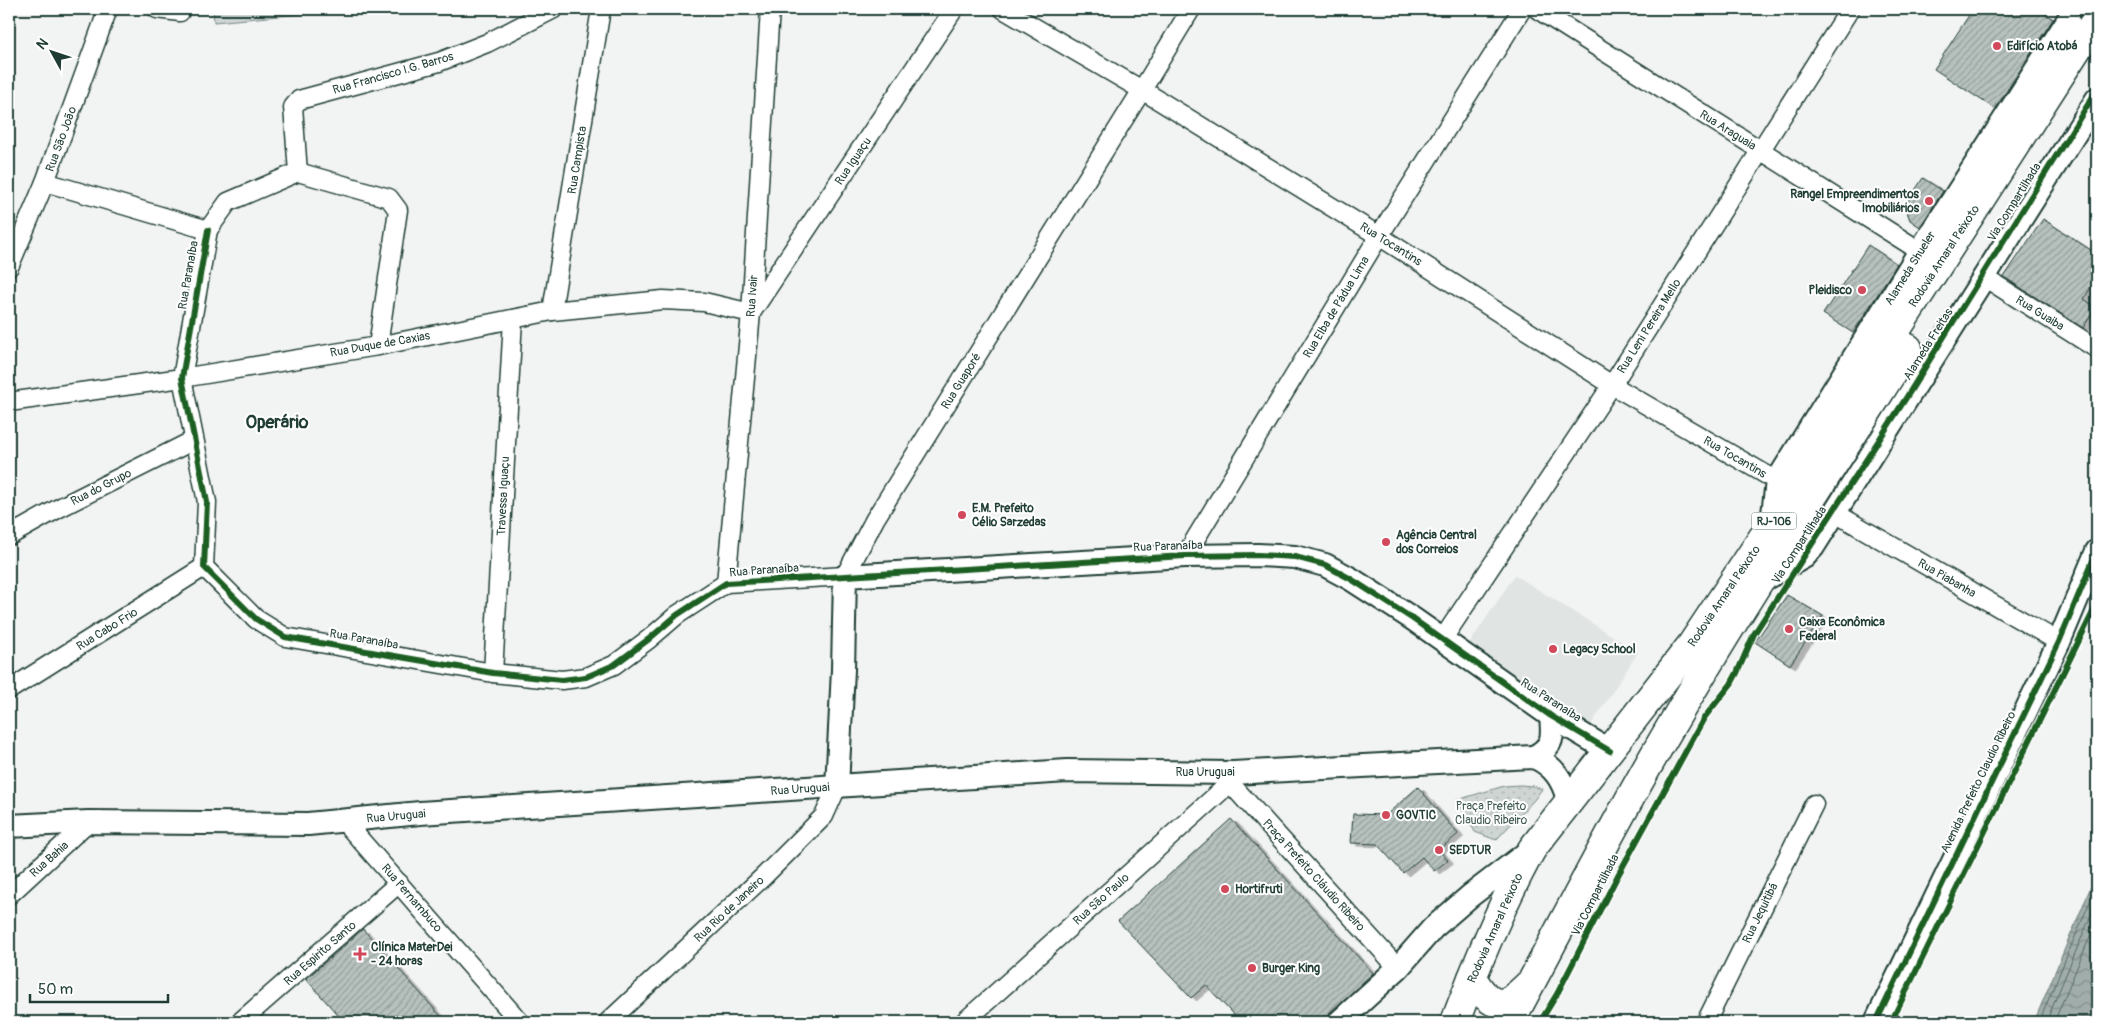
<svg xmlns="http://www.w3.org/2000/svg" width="2106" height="1031" viewBox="0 0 2106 1031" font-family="Pangolin,sans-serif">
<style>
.built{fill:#e0e4e3}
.grass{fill:#ced5d3;stroke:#768984}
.park{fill:url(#park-dots);stroke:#768984}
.water{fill:url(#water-waves);stroke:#6d807b}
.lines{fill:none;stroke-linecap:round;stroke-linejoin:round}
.shore{stroke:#536a63;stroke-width:1}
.building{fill:url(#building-hatch);stroke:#1f3d34;filter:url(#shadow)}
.minor-casing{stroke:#1f3d34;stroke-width:21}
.tertiary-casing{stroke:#1f3d34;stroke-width:26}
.trunk-casing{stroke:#1f3d34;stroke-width:31}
.minor{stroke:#fff;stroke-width:18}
.tertiary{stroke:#fff;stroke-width:22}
.trunk{stroke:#fff;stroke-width:28}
.cycleway-casing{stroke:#fff;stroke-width:9}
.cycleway{stroke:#1b5e20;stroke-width:6}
.poi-dot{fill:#d1495b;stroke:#fff;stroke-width:2}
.labels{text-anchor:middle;stroke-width:4;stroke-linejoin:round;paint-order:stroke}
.shield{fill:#fff;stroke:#627771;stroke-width:1}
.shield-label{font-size:11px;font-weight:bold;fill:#1f3d34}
.poi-label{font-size:12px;font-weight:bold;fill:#1f3d34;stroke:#fff;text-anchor:start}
.street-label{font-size:12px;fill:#1f3d34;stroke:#fff}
.park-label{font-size:12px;fill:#425b54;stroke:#fff}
.district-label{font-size:18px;font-weight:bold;fill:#1f3d34;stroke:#fff}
</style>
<defs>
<pattern id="park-dots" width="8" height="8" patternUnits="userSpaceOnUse" patternTransform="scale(1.25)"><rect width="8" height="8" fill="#ced5d3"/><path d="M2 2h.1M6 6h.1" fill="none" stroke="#b0b8b6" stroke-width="1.8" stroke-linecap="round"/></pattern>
<pattern id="water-waves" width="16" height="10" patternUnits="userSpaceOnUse" patternTransform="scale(1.25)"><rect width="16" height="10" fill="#a1adaa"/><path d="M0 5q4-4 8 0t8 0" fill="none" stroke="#838e8b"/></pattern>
<pattern id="building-hatch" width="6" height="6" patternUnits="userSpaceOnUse" patternTransform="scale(1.25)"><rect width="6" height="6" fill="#b7c1bd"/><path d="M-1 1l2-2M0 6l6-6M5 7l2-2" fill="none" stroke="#949e9a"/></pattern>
<filter id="shadow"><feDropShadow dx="5.5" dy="3" stdDeviation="0" flood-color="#0004"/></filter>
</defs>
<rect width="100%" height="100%" fill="#f2f3f3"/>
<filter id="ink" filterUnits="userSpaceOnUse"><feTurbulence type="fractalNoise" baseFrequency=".02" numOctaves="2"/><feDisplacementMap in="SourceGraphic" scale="10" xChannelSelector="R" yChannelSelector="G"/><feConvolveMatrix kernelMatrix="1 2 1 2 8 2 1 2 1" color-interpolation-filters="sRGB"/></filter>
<g filter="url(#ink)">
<polygon class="built" points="1515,575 1638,652 1589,728 1467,647"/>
<polygon class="grass" points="213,9 355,9 214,22"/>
<polygon class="park" points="1520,785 1533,786 1542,789 1534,800 1496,840 1475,832 1457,800 1504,786"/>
<polygon class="water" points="2097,872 2097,1022 2034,1022"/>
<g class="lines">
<g class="shore">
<polyline points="2039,1022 2097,885"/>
<polyline points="2046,1022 2097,901"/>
<polyline points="2054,1022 2097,920"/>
</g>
</g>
<g class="building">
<polygon points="1973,9 2037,9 2053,19 1995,109 1934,69"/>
<polygon points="1923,178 1943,191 1920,227 1910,220 1905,206"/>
<polygon points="2043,219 2097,254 2097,277 2084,299 2096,307 2083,328 2004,277"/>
<polygon points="1868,245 1897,264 1853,333 1823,314"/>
<polygon points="1787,595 1823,616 1790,665 1755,642"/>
<polygon points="1418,787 1458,834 1439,850 1448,860 1434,871 1422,857 1403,873 1377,844 1351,843 1353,814 1386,815"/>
<polygon points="1231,819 1373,973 1330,1012 1325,1022 1240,1022 1206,985 1191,998 1118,921"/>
<polygon points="363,929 446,1022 344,1022 306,979"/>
</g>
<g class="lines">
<g class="minor-casing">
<g id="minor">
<polyline points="157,9 180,12"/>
<polyline points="1003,9 1142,90 1379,236 1612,385 1777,481"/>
<polyline points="1537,9 1920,251"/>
<polyline points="298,172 293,107 299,100 439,62 487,43 554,9"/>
<polyline points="45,182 208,230 228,202 298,172 389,198 398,210 378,346"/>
<polyline points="208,230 182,378 207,502 204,567 256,619 285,637 493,673 562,680 586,677 614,665 649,639 677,615 726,583 845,576 875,519 1142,90 1191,9"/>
<polyline points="9,267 45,182 108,9"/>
<polyline points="1984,277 2097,349"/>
<polyline points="552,311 601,9"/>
<polyline points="9,402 182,378 378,346 552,311 663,300 704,302 751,313 954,9"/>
<polyline points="1835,513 2059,642"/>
<polyline points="9,536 59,508 194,440"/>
<polyline points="1185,556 1379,236 1522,9"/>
<polyline points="726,583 751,313 770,9"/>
<polyline points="1442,640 1612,385 1850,9"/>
<polyline points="493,673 513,319"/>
<polyline points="9,690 204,567"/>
<polyline points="1230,783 1398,968"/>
<polyline points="343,820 520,1022"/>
<polyline points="9,895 88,822"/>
<polyline points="240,1022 399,883"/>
<polyline points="608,1022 763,877 824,816 837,787"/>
<polyline points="964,1022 1230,783 1233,773"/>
<polyline points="1706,1022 1814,804"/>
</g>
</g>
<g class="tertiary-casing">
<g id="tertiary">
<polyline points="1772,522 1777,481 1920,251 2068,20"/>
<polyline points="1759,582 1804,557 1813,547 2097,99"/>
<path d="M1534 757C1554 746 1553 737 1551 716"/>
<polyline points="837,787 843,670 845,576 1185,556 1258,555 1295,557 1325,565 1351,579 1413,619 1551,716 1610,751"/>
<path d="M9 826 88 822 308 824 420 813 1067 771 1233 773 1534 757C1554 766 1563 780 1568 800"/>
<polyline points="1339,1022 1398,968 1433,928 1470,896 1529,851"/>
<polyline points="1876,1022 2059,642 2097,551"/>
</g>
</g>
<g class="trunk-casing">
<g id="trunk">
<path d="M1472 978C1492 1010 1503 1010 1529 984"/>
<path d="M1455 1022C1477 963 1501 904 1532 849L1692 644 1771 525 2097 18"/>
<path d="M1510 1022C1560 930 1607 836 1660 745 1738 610 1824 480 1908 348"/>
</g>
</g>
<use href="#minor" class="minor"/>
<use href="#tertiary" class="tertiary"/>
<use href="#trunk" class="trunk"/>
<g class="cycleway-casing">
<g id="cycleway">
<polyline points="208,230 182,378 207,502 204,567 256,619 285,637 493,673 562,680 586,677 614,665 649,639 677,615 726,583 1185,556 1258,555 1295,557 1325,565 1351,579 1413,619 1551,716 1610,751"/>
<polyline points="1540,1022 1557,994 1617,877 1704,718 1731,684 1737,673 1754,634 1906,398 2097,90"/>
<polyline points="1876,1022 2059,642 2097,551"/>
<polyline points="1891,1022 2097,604"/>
</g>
</g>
<use href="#cycleway" class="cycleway"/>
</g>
</g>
<g class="poi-dot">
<circle cx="1997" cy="46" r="5"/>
<circle cx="1929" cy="201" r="5"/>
<circle cx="1862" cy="290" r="5"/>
<circle cx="962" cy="515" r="5"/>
<circle cx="1386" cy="542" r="5"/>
<circle cx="1789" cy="629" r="5"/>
<circle cx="1553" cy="649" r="5"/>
<circle cx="1386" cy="815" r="5"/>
<circle cx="1439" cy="850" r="5"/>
<circle cx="1225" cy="889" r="5"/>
<path d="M357.5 946.5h5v5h5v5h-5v5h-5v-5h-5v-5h5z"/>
<circle cx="1252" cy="968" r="5"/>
</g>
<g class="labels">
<rect class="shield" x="1751.5" y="512.5" width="45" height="17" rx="4"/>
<g class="shield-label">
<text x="1774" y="525">RJ-106</text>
</g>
<g class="poi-label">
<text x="2007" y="50">Edifício Atobá</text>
<text x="1919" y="198" text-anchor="end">Rangel Empreendimentos<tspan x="1919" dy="14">Imobiliários</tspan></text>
<text x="1852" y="294" text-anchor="end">Pleidisco</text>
<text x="972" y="512">E.M. Prefeito<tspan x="972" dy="14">Célio Sarzedas</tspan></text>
<text x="1396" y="539">Agência Central<tspan x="1396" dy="14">dos Correios</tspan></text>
<text x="1799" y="626">Caixa Econômica<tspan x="1799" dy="14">Federal</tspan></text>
<text x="1563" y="653">Legacy School</text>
<text x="1396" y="819">GOVTIC</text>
<text x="1449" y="854">SEDTUR</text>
<text x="1235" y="893">Hortifruti</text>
<text x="371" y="951">Clínica MaterDei<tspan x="371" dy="14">- 24 horas</tspan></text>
<text x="1262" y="972">Burger King</text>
</g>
<g class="street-label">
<text transform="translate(393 73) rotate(-16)" y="4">Rua Francisco I.G. Barros</text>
<text transform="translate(1728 130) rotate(32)" y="4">Rua Araguaia</text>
<text transform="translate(61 139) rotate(-70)" y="4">Rua São João</text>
<text transform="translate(577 160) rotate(-81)" y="4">Rua Campista</text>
<text transform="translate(853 161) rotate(-56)" y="4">Rua Iguaçu</text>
<text transform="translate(2014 202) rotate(-58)" y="4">Via Compartilhada</text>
<text transform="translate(1391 244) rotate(32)" y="4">Rua Tocantins</text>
<text transform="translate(1944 256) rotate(-57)" y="4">Rodovia Amaral Peixoto</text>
<text transform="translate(1910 268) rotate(-58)" y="4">Alameda Shueler</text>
<text transform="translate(188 275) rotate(-80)" y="4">Rua Paranaíba</text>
<text transform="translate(752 296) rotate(-86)" y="4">Rua Ivair</text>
<text transform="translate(1336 307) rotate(-59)" y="4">Rua Elba de Pádua Lima</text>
<text transform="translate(2040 313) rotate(32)" y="4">Rua Guaiba</text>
<text transform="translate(1649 326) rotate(-58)" y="4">Rua Leni Pereira Mello</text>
<text transform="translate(380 344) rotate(-10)" y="4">Rua Duque de Caxias</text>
<text transform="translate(1928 344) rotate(-58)" y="4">Alameda Freitas</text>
<text transform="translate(961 381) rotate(-58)" y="4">Rua Guaporé</text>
<text transform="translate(1735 457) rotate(30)" y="4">Rua Tocantins</text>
<text transform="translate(101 487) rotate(-27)" y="4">Rua do Grupo</text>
<text transform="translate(503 496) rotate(-87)" y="4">Travessa Iguaçu</text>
<text transform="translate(1799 545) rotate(-57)" y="4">Via Compartilhada</text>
<text transform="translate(1168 546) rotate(-2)" y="4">Rua Paranaíba</text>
<text transform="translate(764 570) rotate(-4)" y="4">Rua Paranaíba</text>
<text transform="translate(1947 578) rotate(30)" y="4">Rua Piabanha</text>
<text transform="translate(1724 596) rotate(-56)" y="4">Rodovia Amaral Peixoto</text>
<text transform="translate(107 629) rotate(-32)" y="4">Rua Cabo Frio</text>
<text transform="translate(364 639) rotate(10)" y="4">Rua Paranaíba</text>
<text transform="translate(1551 700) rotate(33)" y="4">Rua Paranaíba</text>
<text x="1205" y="776">Rua Uruguai</text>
<text transform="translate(1978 782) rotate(-64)" y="4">Avenida Prefeito Claudio Ribeiro</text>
<text transform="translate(800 789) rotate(-4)" y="4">Rua Uruguai</text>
<text transform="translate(396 816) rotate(-5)" y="4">Rua Uruguai</text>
<text transform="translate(49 859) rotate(-42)" y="4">Rua Bahia</text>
<text transform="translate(1314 875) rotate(48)" y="4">Praça Prefeito Cláudio Ribeiro</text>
<text transform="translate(1595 895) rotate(-63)" y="4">Via Compartilhada</text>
<text transform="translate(412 898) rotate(49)" y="4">Rua Pernambuco</text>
<text transform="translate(1101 899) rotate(-42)" y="4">Rua São Paulo</text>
<text transform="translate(729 909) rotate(-43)" y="4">Rua Rio de Janeiro</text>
<text transform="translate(1760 913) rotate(-64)" y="4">Rua Jequitibá</text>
<text transform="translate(1495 928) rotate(-66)" y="4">Rodovia Amaral Peixoto</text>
<text transform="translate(320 953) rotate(-41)" y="4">Rua Espirito Santo</text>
</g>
<g class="park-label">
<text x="1491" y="810">Praça Prefeito<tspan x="1491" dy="14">Claudio Ribeiro</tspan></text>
</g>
<g class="district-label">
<text x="277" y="428">Operário</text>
</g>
</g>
<rect width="2106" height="1031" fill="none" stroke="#fff" stroke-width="30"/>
<rect x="15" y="15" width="2076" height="1001" fill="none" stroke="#1f3d34" stroke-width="2" filter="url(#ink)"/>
<g transform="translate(52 52) rotate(310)" stroke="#ffffff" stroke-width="4" paint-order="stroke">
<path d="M0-4L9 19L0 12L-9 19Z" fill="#1f3d34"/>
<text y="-8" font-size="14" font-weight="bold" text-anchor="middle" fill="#1f3d34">N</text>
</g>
<path d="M30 994v8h138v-8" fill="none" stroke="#1f3d34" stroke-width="2.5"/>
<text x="38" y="994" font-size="15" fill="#1f3d34" stroke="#ffffff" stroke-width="4" paint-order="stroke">50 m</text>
</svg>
